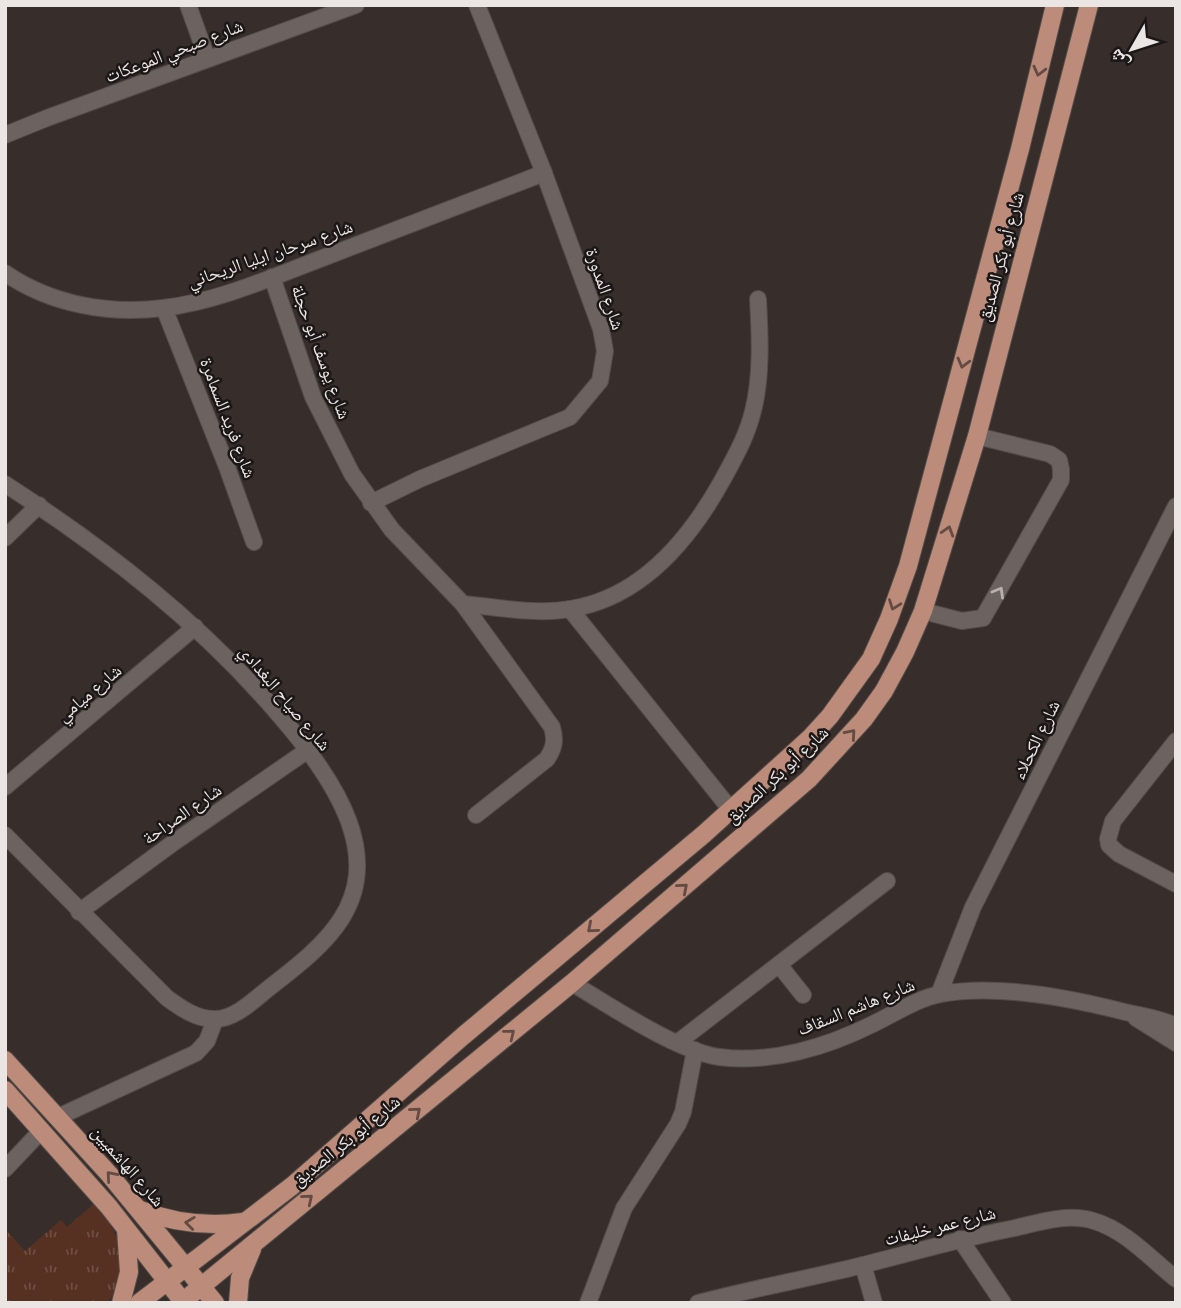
<svg xmlns="http://www.w3.org/2000/svg" width="1181" height="1308" viewBox="0 0 1181 1308" font-family="Ubuntu,'Noto Naskh Arabic',sans-serif">
<style>
.grass{fill:url(#grass-tufts)}
.lines{fill:none;stroke-linecap:round;stroke-linejoin:round}
.minor-casing{stroke:#534c49;stroke-width:18}
.major-casing{stroke:#534c49;stroke-width:20}
.minor{stroke:#6c625f;stroke-width:16}
.major{stroke:#bc8b79;stroke-width:18}
.oneway{stroke:#634b43}
.oneway2{stroke:#b8b1ae}
.labels{text-anchor:middle;stroke-width:5;stroke-linejoin:round;paint-order:stroke}
.street-label{font-size:18px;fill:#ebe5e3;stroke:#1b1716}
</style>
<defs>
<pattern id="grass-tufts" width="24" height="20" patternUnits="userSpaceOnUse" patternTransform="scale(1.75)"><rect width="24" height="20" fill="#563122"/><path d="M3 7l-1-3M5 7V3M7 7l1-3M15 17l-1-3M17 17v-4M19 17l1-3" fill="none" stroke="#6e4f42"/></pattern>
</defs>
<rect width="100%" height="100%" fill="#372e2b"/>
<path class="grass" d="M95 1203C114 1226 128 1253 120 1285 118 1291 111 1297 107 1303H5V1229L25 1251 61 1220 67 1227Z"/>
<g class="lines">
<g class="minor-casing">
<g id="minor">
<polyline points="188,5 207,58"/>
<polyline points="5,135 47,118 356,5"/>
<path d="M5 273C50 304 108 315 163 308 216 302 270 278 320 259 394 230 469 202 544 173"/>
<path d="M272 277 313 397 352 474 392 530 463 604 552 727C556 741 554 748 547 759L476 815"/>
<polyline points="164,308 227,467 254,542"/>
<path d="M5 484C107 550 201 623 280 716 307 747 335 784 349 822 378 903 326 944 269 988 254 1000 234 1020 214 1019 196 1019 181 1008 167 998L5 835"/>
<polyline points="371,503 420,479 570,417 600,381 605,351 601,329 544,173 477,5"/>
<polyline points="5,538 39,505"/>
<path d="M463 604C498 607 535 615 570 609 641 598 690 539 723 479 735 457 747 436 753 411 762 376 760 335 758 299"/>
<polyline points="570,609 731,810"/>
<polyline points="923,611 962,621 983,618 1061,480 1061,469 1059,460 1050,454 977,436"/>
<polyline points="1176,741 1113,821 1108,839 1109,845 1119,854 1176,884"/>
<polyline points="5,787 195,627"/>
<polyline points="79,912 173,843 308,750"/>
<polyline points="780,966 803,995"/>
<path d="M572 983C610 1006 677 1051 719 1057 771 1064 827 1047 873 1024 892 1015 920 997 941 994 996 984 1071 998 1125 1012 1142 1016 1160 1018 1176 1026"/>
<polyline points="939,994 973,907 1176,506"/>
<polyline points="1136,1018 1176,1043"/>
<polyline points="677,1043 887,881"/>
<polyline points="58,1117 196,1053 207,1041 215,1020"/>
<polyline points="5,1169 41,1131"/>
<polyline points="960,1239 1003,1303"/>
<polyline points="863,1265 874,1303"/>
<polyline points="588,1303 624,1208 678,1124 683,1112 695,1050"/>
<path d="M698 1303C751 1289 806 1279 859 1266 911 1253 962 1238 1015 1228 1040 1222 1068 1213 1094 1221 1125 1230 1151 1259 1176 1279"/>
</g>
</g>
<g class="major-casing">
<g id="major">
<polyline points="5,1060 109,1174 215,1303"/>
<polyline points="5,1090 109,1207 184,1303"/>
<path d="M140 1210C174 1223 207 1227 243 1222"/>
<polyline points="121,1303 129,1272 126,1230"/>
<polyline points="139,1303 292,1186 463,1036 704,834 810,738 830,716 871,659 889,619 908,566 1020,149 1055,5"/>
<polyline points="181,1303 572,983 809,779 864,719 884,691 905,652 923,611 977,436 1089,5"/>
<polyline points="238,1303 240,1278 252,1249"/>
</g>
</g>
<use href="#minor" class="minor"/>
<use href="#major" class="major"/>
</g>
<defs><path id="oneway-chevron" d="M-2-3.5L2.5 0L-2 3.5" fill="none" stroke-width="1.6" stroke-linecap="round" stroke-linejoin="round" transform="scale(1.75)"/></defs>
<g class="oneway">
<use href="#oneway-chevron" transform="translate(1039 71) rotate(104)"/>
<use href="#oneway-chevron" transform="translate(963 363) rotate(105)"/>
<use href="#oneway-chevron" transform="translate(948 531) rotate(-73)"/>
<use href="#oneway-chevron" transform="translate(894 605) rotate(110)"/>
<use href="#oneway-chevron" transform="translate(851 734) rotate(-49)"/>
<use href="#oneway-chevron" transform="translate(683 888) rotate(-41)"/>
<use href="#oneway-chevron" transform="translate(592 928) rotate(139)"/>
<use href="#oneway-chevron" transform="translate(510 1034) rotate(-39)"/>
<use href="#oneway-chevron" transform="translate(416 1112) rotate(-40)"/>
<use href="#oneway-chevron" transform="translate(111 1176) rotate(-131)"/>
<use href="#oneway-chevron" transform="translate(308 1199) rotate(-40)"/>
<use href="#oneway-chevron" transform="translate(190 1223) rotate(-173)"/>
</g>
<use class="oneway2" href="#oneway-chevron" transform="translate(999 592) rotate(-60)"/>
<g class="labels">
<g class="street-label">
<text transform="translate(174 51) rotate(-21)" y="6">شارع صبحي الموعكات</text>
<text transform="translate(270 254) rotate(-19)" y="6">شارع سرحان ايليا الريحاني</text>
<text transform="translate(1001 257) rotate(-75)" y="6">شارع أبو بكر الصديق</text>
<text transform="translate(605 289) rotate(71)" y="6">شارع المدورة</text>
<text transform="translate(321 352) rotate(70)" y="6">شارع يوسف أبو حجلة</text>
<text transform="translate(228 418) rotate(69)" y="6">شارع فريد السمامرة</text>
<text transform="translate(89 693) rotate(-40)" y="6">شارع ميامي</text>
<text transform="translate(285 698) rotate(50)" y="6">شارع صياح البغدادي</text>
<text transform="translate(1036 740) rotate(-64)" y="6">شارع الكحلاء</text>
<text transform="translate(777 775) rotate(-43)" y="6">شارع أبو بكر الصديق</text>
<text transform="translate(182 814) rotate(-35)" y="6">شارع الصراحة</text>
<text transform="translate(856 1007) rotate(-22)" y="6">شارع هاشم السقاف</text>
<text transform="translate(346 1141) rotate(-39)" y="6">شارع أبو بكر الصديق</text>
<text transform="translate(128 1166) rotate(49)" y="6">شارع الهاشميين</text>
<text transform="translate(940 1226) rotate(-14)" y="6">شارع عمر خليفات</text>
</g>
</g>
<rect width="1181" height="1308" fill="none" stroke="#ebe5e3" stroke-width="14"/>
<g transform="translate(1132 49) rotate(231)" stroke="#1b1716" stroke-width="5" paint-order="stroke">
<path d="M0-5L12 26L0 18L-12 26Z" fill="#ebe5e3"/>
<text y="-10" font-size="19" font-weight="bold" text-anchor="middle" fill="#ebe5e3">ش</text>
</g>
</svg>
